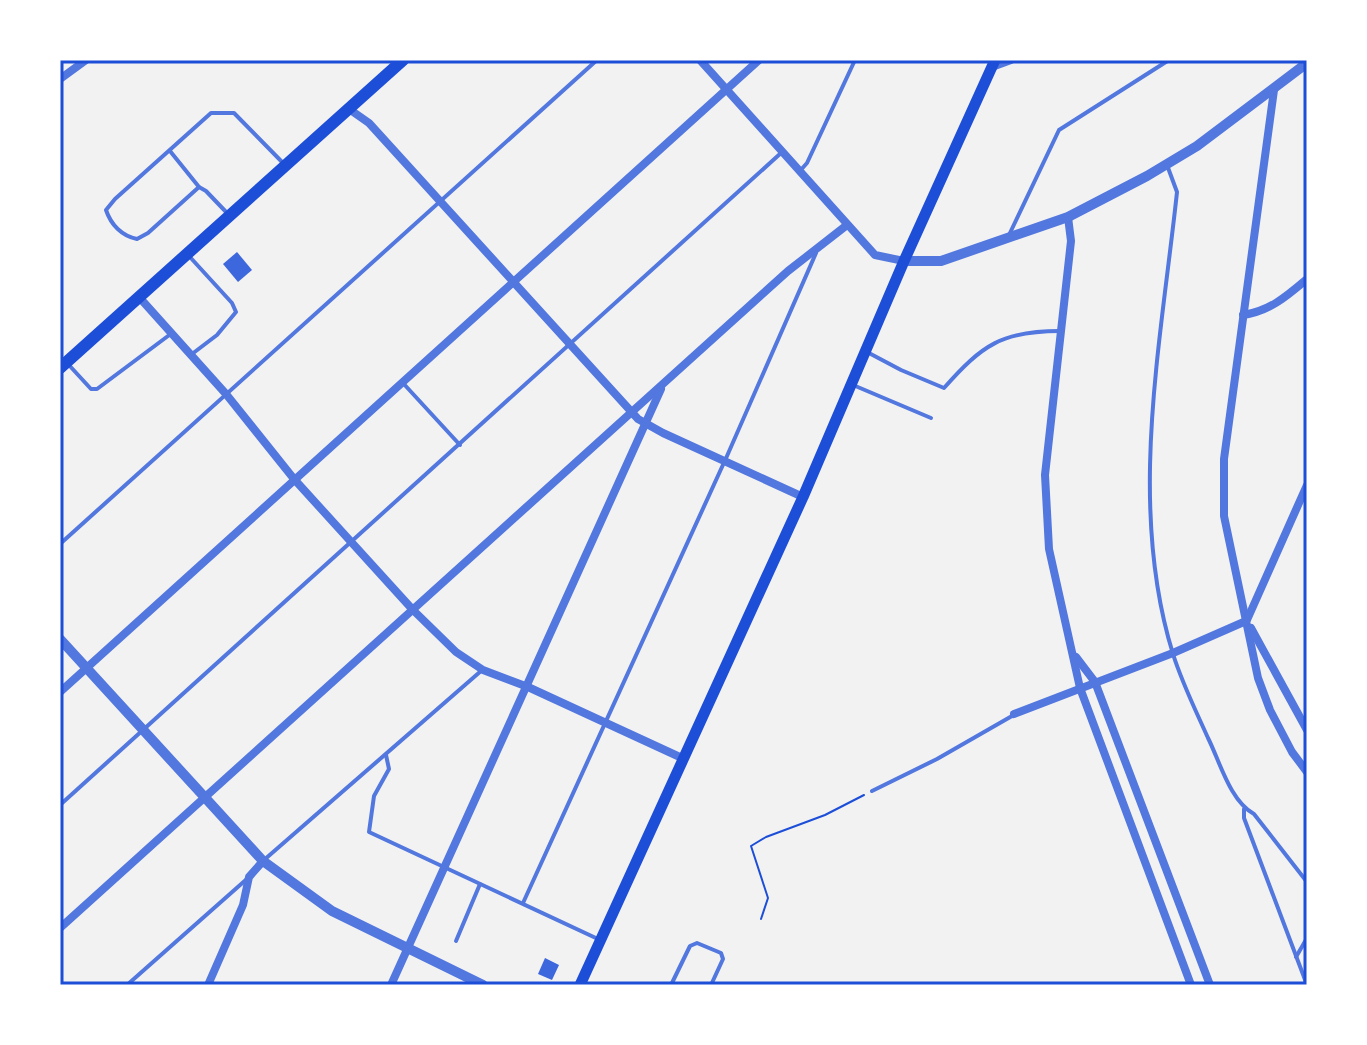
<svg xmlns="http://www.w3.org/2000/svg" width="1367" height="1045" viewBox="0 0 1367 1045" font-family="Poppins,sans-serif">
<style>
.building{fill:#3d67dc}
.lines{fill:none;stroke-linecap:round;stroke-linejoin:round}
.path{stroke:#1d4ed8;stroke-width:2}
.service{stroke:#5277de;stroke-width:4}
.minor{stroke:#5277de;stroke-width:8}
.tertiary{stroke:#5277de;stroke-width:10}
.secondary{stroke:#1d4ed8;stroke-width:11}
.primary{stroke:#1d4ed8;stroke-width:12}
.neatline{fill:none;stroke:#1d4ed8;stroke-width:3}
</style>
<rect width="100%" height="100%" fill="#f2f2f2"/>
<g class="building">
<polygon points="237,252 252,270 238,282 223,264"/>
<polygon points="545,958 559,965 552,980 538,974"/>
</g>
<g class="lines">
<polyline class="path" points="761,919 768,898 751,846 766,837 825,815 864,795"/>
<g class="service">
<polyline points="170,151 199,187 206,191 228,214"/>
<path d="M1167 165 1177 192C1161 342 1127 506 1173 654 1182 683 1196 711 1208 738 1220 762 1230 801 1254 814L1307 882"/>
<polyline points="799,172 807,163 855,60"/>
<path d="M199 187 148 233 137 239C122 236 111 225 106 210L115 199 211 113H234L284 164"/>
<polyline points="1010,233 1059,130 1169,60"/>
<polyline points="189,256 232,303 236,312 217,335 192,354"/>
<path d="M867 352 901 370 944 388C982 345 1002 331 1060 331"/>
<polyline points="68,364 91,389 97,389 172,333"/>
<polyline points="402,382 460,445"/>
<polyline points="853,385 931,418"/>
<polyline points="60,544 597,60"/>
<polyline points="386,755 389,769 374,796 369,832 598,939"/>
<polyline points="872,791 937,759 1012,716"/>
<polyline points="60,805 781,153"/>
<polyline points="1244,809 1244,818 1307,985"/>
<polyline points="264,860 481,671"/>
<polyline points="523,903 727,456 816,253"/>
<polyline points="456,941 480,884"/>
<polyline points="1296,957 1307,938"/>
<polyline points="127,985 248,878"/>
<polyline points="671,985 690,946 697,943 721,953 723,959 711,985"/>
</g>
<g class="minor">
<polyline points="700,60 875,255 904,261"/>
<polyline points="992,67 1011,60"/>
<polyline points="60,79 86,60"/>
<polyline points="1274,90 1224,459 1224,516 1258,678 1270,710 1292,752 1307,772"/>
<polyline points="349,109 369,123 638,419 663,433 803,497"/>
<polyline points="1068,217 1071,241 1045,475 1049,549 1080,688 1191,985"/>
<polyline points="139,297 226,394 294,479 413,610 456,652 483,670 528,687 682,758"/>
<path d="M1243 315C1270 311 1287 296 1307 279"/>
<polyline points="1247,620 1307,485"/>
<polyline points="1251,628 1307,730"/>
<polyline points="1076,657 1095,682 1210,985"/>
<polyline points="60,692 759,60"/>
<polyline points="1014,714 1173,653 1246,621"/>
<polyline points="60,928 788,271 847,225"/>
<polyline points="208,985 243,905 249,877 263,861"/>
<polyline points="391,985 661,389"/>
</g>
<g class="tertiary">
<polyline points="904,261 941,261 1068,217 1147,176 1197,146 1307,63"/>
<polyline points="60,639 263,861 332,911 483,985"/>
</g>
<polyline class="secondary" points="580,985 803,497 904,261 995,60"/>
<polyline class="primary" points="60,368 403,60"/>
</g>
<rect width="1367" height="1045" fill="none" stroke="#ffffff" stroke-width="124"/>
<rect x="62" y="62" width="1243" height="921" class="neatline"/>
</svg>
